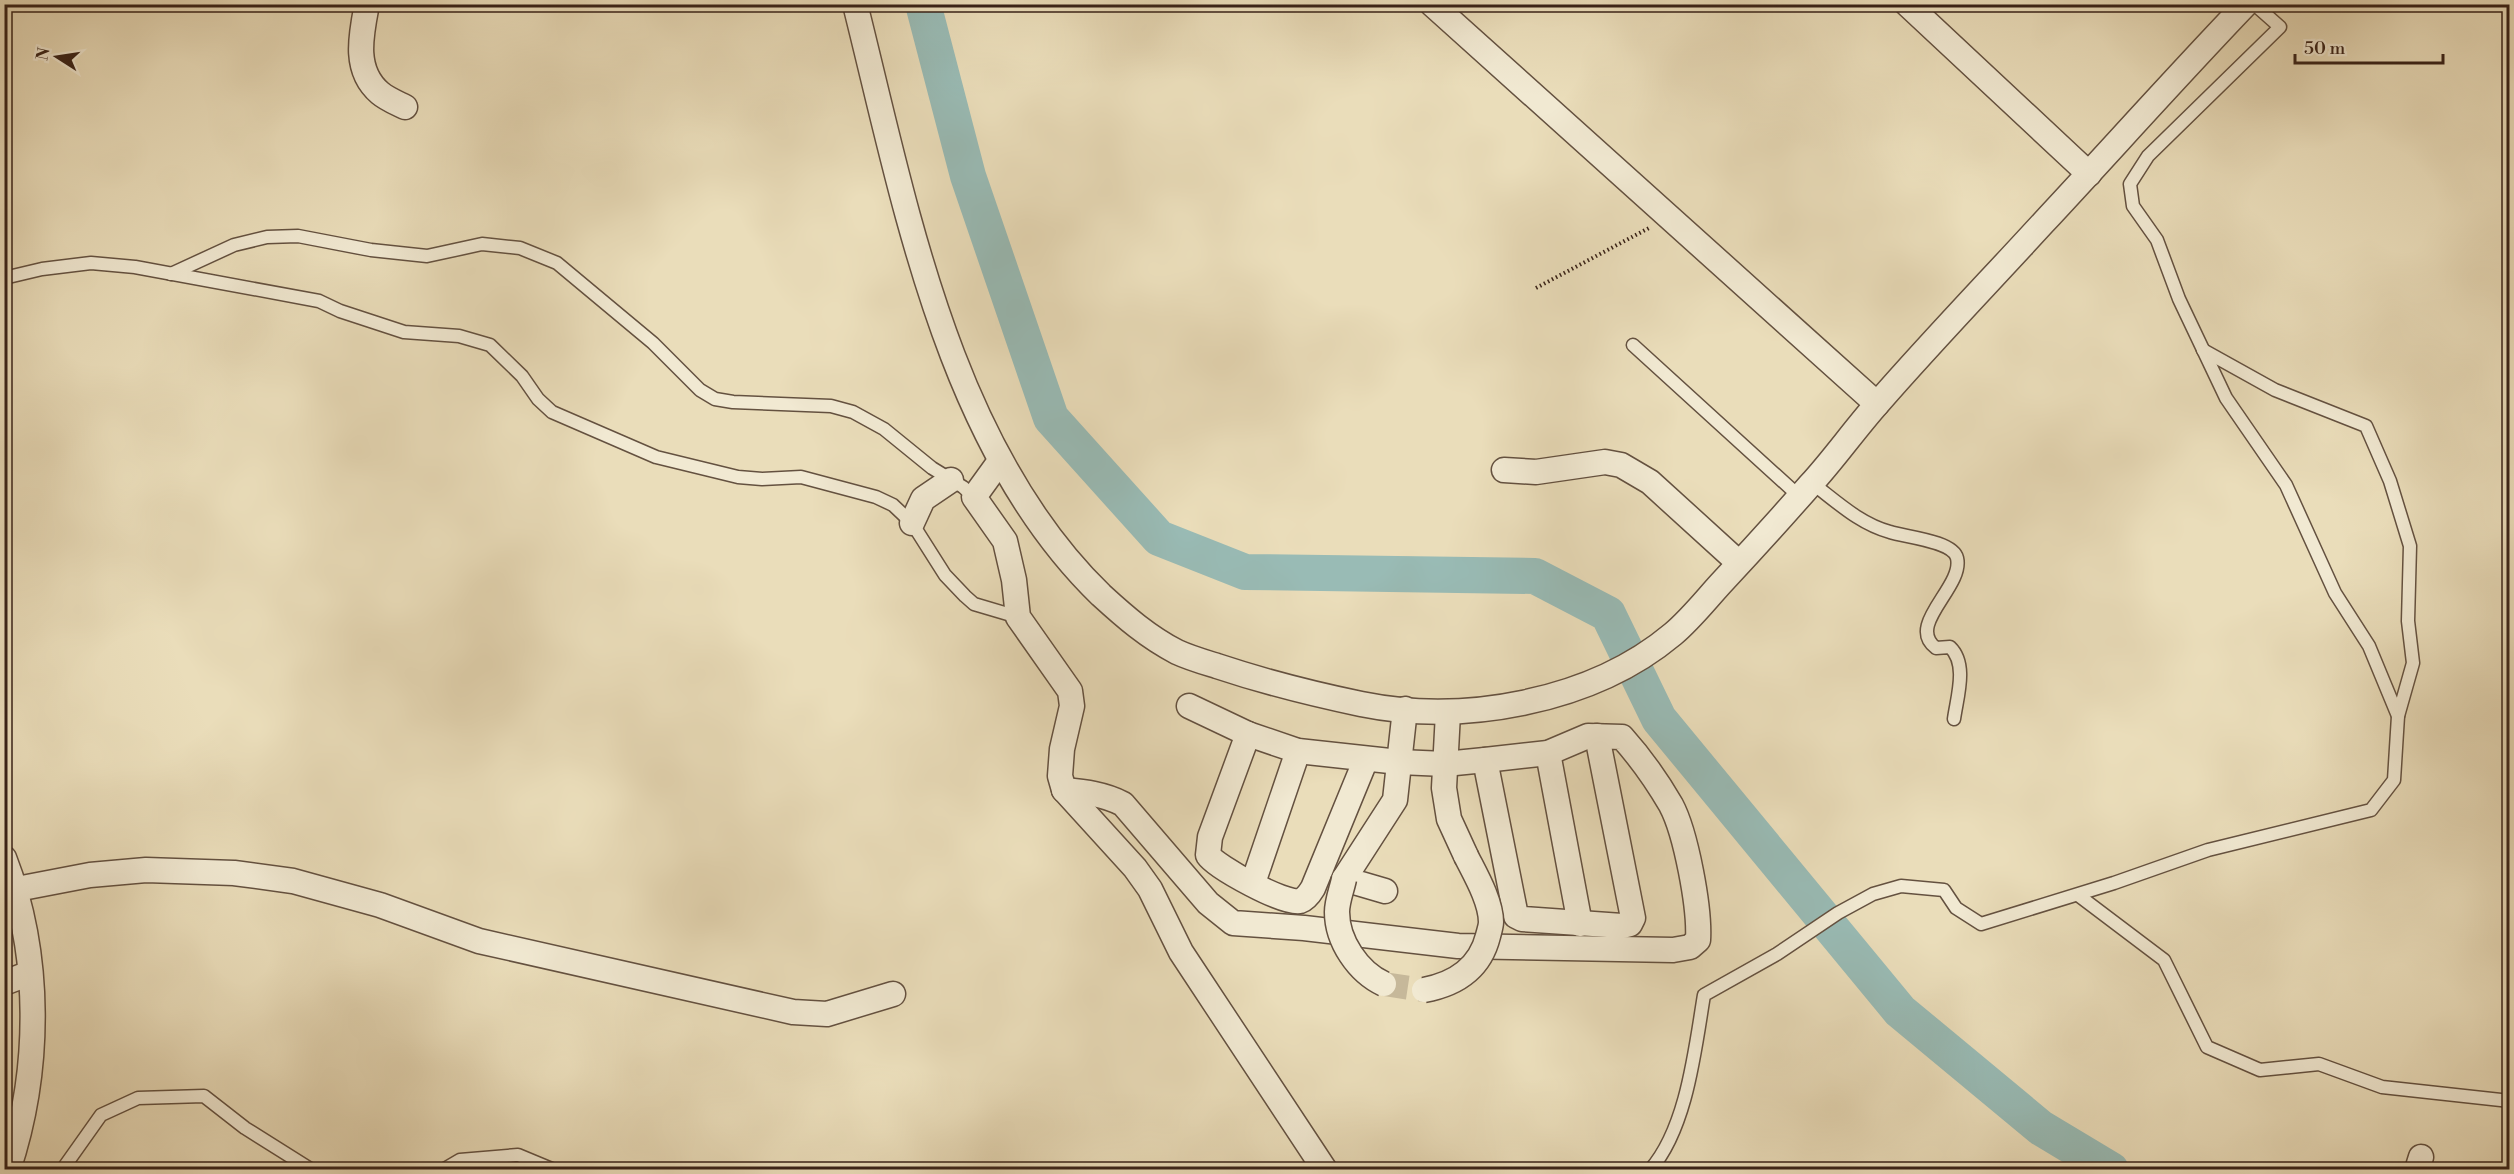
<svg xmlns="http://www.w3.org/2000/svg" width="2514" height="1174" viewBox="0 0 2514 1174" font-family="'Libre Bodoni',serif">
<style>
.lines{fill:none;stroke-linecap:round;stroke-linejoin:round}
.river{stroke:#99bbb5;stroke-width:36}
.street-tunnel{stroke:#c6b89a;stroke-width:24;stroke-dasharray:24 12;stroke-linecap:butt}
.lane-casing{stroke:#645140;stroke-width:15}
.street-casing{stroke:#645140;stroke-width:27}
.path{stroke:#382218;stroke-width:4;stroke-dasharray:1.5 3;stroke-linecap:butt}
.lane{stroke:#f1e9d2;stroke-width:12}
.street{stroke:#f1e9d2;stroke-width:24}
.street-bridge-casing{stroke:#645140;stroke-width:27;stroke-linecap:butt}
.street-bridge{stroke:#f1e9d2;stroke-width:24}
</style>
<rect width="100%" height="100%" fill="#eaddba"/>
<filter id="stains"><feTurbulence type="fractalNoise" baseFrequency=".00333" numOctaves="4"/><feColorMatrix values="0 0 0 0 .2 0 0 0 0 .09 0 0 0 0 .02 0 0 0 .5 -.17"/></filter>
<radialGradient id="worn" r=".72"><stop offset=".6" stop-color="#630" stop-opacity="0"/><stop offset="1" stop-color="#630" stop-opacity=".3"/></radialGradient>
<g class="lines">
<polyline class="river" points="923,4 968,176 1051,418 1159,538 1245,572 1535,576 1608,614 1659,719 1900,1011 2041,1128 2111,1170"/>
<polyline class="street-tunnel" points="1384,984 1424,990"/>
<g class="lane-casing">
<g id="lane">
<polyline points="171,274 234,245 267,237 298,236 371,250 427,256 482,244 520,248 557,263 653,343 700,390 715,399 733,402 831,406 853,412 884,429 932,468 963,487 974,497"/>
<polyline points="4,278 42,269 91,263 135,267 319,301 340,311 404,332 459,336 490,345 522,376 538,399 552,412 656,457 738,477 762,479 801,477 876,497 893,505 912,523 945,575 965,596 974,604 1018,617"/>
<polyline points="1633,345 1800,497"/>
<polyline points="2203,350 2275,390 2366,426 2390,481 2410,546 2408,621 2413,663 2398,716"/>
<path d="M1812 483C1837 502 1860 524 1890 532 1906 537 1953 541 1957 558 1964 587 1905 625 1936 648L1950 647C1968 664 1957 697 1954 719"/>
<polyline points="2078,895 2164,960 2207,1047 2260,1070 2319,1064 2382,1087 2510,1101"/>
<polyline points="62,1170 101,1115 138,1098 204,1096 245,1128 312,1170"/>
<polyline points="443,1170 460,1160 518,1155 554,1170"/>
<path d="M1650 1170C1687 1128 1695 1049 1704 995L1777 954 1838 913 1873 894 1901 886 1944 890 1956 908 1981 924 2114 883 2208 850 2371 810 2394 780 2398 716 2369 646 2335 593 2286 485 2226 398 2179 299 2157 240 2133 206 2130 184 2148 156 2280 27 2254 4"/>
</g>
</g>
<g class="street-casing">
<g id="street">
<path d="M367 4C361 35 353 70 380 93 387 99 397 103 405 107"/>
<path d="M855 4C905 203 948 447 1101 595 1125 617 1148 637 1177 652 1190 658 1204 662 1217 666 1265 682 1313 694 1361 704 1464 725 1592 702 1673 634 1692 618 1708 597 1724 580 1753 549 1782 517 1810 485 1834 459 1854 430 1878 403 1931 342 1988 283 2043 223 2111 150 2177 76 2246 4"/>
<polyline points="1432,4 1877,404"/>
<polyline points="1907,4 2089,174"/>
<polyline points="1000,461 974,497 1005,541 1014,580 1018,617 1070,691 1072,706 1062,749 1060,776 1064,790 1135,868 1150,889 1181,952 1325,1170"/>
<polyline points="1504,470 1536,472 1605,462 1621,465 1650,482 1739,563"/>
<polyline points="912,523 923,499 951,480"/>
<polyline points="1448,713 1444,788 1449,819 1466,856"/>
<path d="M1248 734 1210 837 1208 855C1216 867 1285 905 1300 901 1306 899 1310 893 1313 888L1366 759"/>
<polyline points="1548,753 1580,924"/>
<polyline points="1485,760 1516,916 1522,919 1622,926 1630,924 1633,918 1597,736"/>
<path d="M1064 790C1085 792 1104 794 1123 804L1208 903 1233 923 1304 928 1458 946 1673 950 1690 947 1698 940C1700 908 1686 833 1671 805 1657 781 1640 757 1622 737L1588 736 1548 753 1485 760 1445 764 1399 762 1298 751 1248 734 1189 706"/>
<path d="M4 858C42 955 41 1071 8 1170"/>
<polyline points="1253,883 1298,751"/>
<polyline points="17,889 90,875 146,870 234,873 293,881 380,905 479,941 793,1012 827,1014 893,994"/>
<polyline points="1385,891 1344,879 1395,800 1405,709"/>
<polyline points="4,983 30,973"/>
<polyline points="2417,1170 2421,1157"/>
</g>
</g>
<polyline class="path" points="1536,288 1649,228"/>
<use href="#lane" class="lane"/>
<use href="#street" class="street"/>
<g class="street-bridge-casing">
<g id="street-bridge">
<path d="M1344 879C1342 889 1337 901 1337 912 1337 941 1358 972 1384 984"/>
<path d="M1424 990C1456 984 1480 968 1488 936 1489 932 1491 926 1491 922 1491 901 1475 874 1466 856"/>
</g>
</g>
<use href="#street-bridge" class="street-bridge"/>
</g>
<rect width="2514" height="1174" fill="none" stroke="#eaddba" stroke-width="24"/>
<rect x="6" y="6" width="2502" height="1162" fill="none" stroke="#382218" stroke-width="3"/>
<rect x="12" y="12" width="2490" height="1150" fill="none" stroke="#382218" stroke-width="1.5"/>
<g transform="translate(57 57) rotate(282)" stroke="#f1e9d2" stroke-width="4.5" paint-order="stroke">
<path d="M0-4.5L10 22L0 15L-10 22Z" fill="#382218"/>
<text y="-9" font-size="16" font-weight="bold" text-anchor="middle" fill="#382218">N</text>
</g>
<path d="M2295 54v9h148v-9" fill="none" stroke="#382218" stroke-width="3"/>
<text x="2304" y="54" font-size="18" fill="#382218" stroke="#f1e9d2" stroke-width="4.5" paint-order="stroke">50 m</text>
<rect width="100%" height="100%" filter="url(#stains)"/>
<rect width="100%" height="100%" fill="url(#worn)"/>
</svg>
